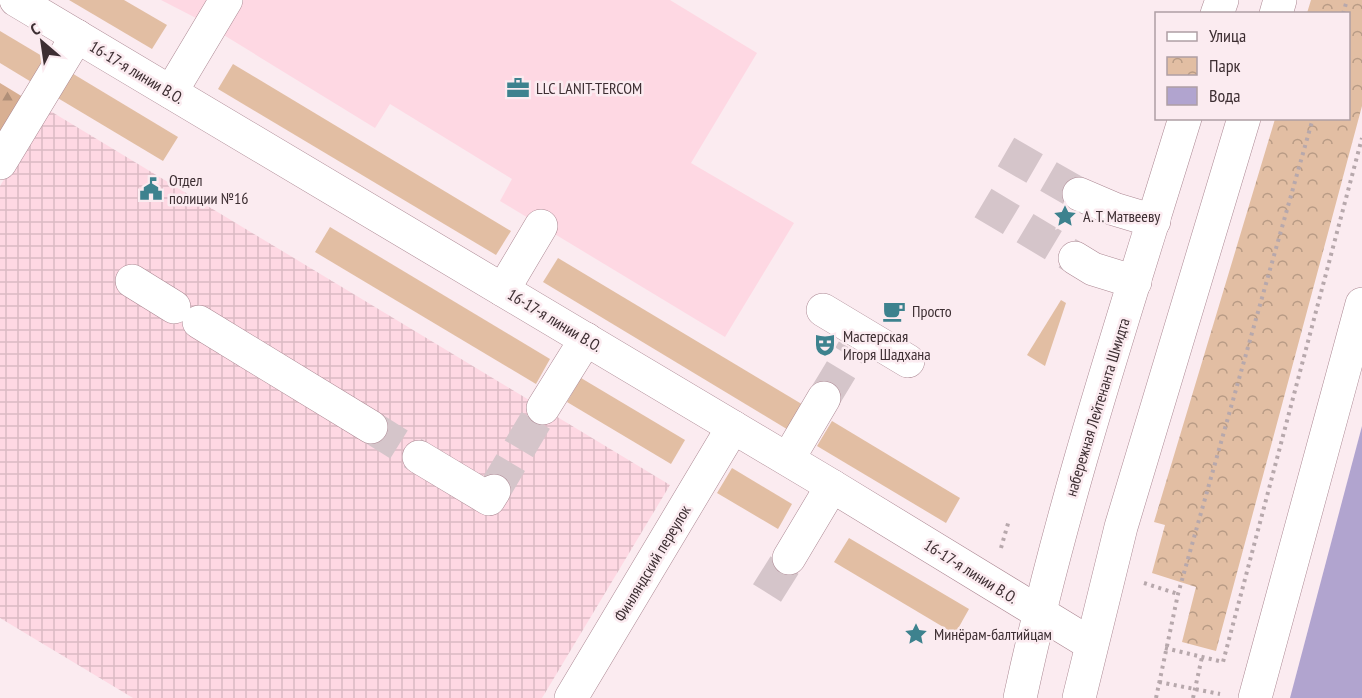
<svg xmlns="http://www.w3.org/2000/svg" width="1362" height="698" viewBox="0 0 1362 698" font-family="'PT Sans Narrow',sans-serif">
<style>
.built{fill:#fed8e3}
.industrial{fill:url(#industrial-grid)}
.green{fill:#e2bea3}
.forest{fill:url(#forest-firs)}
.park{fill:url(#park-crowns)}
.water{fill:#b1a4cf}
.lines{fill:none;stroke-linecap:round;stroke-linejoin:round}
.minor-tunnel{stroke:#d5c5ca;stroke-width:33;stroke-dasharray:33 16;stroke-linecap:butt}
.minor-casing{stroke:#ac8893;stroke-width:34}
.path{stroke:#b7a8ac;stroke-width:4;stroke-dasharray:3 4.5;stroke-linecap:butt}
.minor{stroke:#fff;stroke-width:33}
.labels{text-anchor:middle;stroke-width:5;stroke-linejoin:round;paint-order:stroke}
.street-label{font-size:16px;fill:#3d2e32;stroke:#fbebf0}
.poi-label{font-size:16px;fill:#3d2e32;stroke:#fbebf0;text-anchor:start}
</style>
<defs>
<pattern id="industrial-grid" width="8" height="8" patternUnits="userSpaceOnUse" patternTransform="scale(1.5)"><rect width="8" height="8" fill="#fed8e3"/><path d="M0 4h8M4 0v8" fill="none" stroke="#dbbac3"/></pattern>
<pattern id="forest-firs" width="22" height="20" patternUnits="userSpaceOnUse" patternTransform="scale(1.5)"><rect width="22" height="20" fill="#d8af92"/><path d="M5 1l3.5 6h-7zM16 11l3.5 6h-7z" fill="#b08f78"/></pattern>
<pattern id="park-crowns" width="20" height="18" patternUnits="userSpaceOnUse" patternTransform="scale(1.5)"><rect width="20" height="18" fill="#e2bea3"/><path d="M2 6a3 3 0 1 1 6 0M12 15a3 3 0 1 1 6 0" fill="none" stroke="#b89b85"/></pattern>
</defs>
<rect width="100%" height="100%" fill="#fbebf0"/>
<polygon class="built" points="161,0 670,0 757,53 691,163 794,223 725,337 500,201 512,179 390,104 375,128 196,18"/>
<polygon class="industrial" points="47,109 670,485 542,698 133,698 0,618 0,186"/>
<g class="green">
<polygon points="69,0 124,0 167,25 152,49"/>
<polygon points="0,31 47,59 33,83 0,63"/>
<polygon points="233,64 511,231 496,255 218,89"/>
<polygon points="70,72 178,137 163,161 56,97"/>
<polygon points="330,227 550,359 536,384 315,252"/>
<polygon points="558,258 805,406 790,431 543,282"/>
<polygon points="1061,300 1066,303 1045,366 1027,355"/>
<polygon points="581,378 685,440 671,464 567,402"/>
<polygon points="832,421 960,498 946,523 817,446"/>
<polygon points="732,468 792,504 778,529 717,493"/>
<polygon points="849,538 969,609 955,634 834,562"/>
</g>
<polygon class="forest" points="0,83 23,97 0,135"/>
<polygon class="park" points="1311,0 1362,0 1362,106 1216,651 1182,642 1196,587 1152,573 1165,525 1154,522 1275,119 1348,118 1348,14 1307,13"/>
<polygon class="water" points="1362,426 1362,698 1290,698"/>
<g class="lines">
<g class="minor-tunnel">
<polyline points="1006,152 1079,194"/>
<polyline points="983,203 1075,258"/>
<polyline points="824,398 853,350"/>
<polyline points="371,427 419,457"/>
<polyline points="494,491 543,408"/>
<polyline points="767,593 789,558"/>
</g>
<g class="minor-casing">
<g id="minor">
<polyline points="16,0 832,486 1091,644"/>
<polyline points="1217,14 1222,0"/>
<polyline points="1276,14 1280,0"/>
<polyline points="171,92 226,0"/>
<polyline points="0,163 77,36"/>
<polyline points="1079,194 1114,209 1154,221"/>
<polyline points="1075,258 1093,269 1135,282"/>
<polyline points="132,281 174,307"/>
<polyline points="503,290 541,226"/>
<polyline points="823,310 908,361"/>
<polyline points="199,322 371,427"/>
<polyline points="543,408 586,339"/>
<polyline points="419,457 489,499 494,491"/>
<polyline points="788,459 824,398"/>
<polyline points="789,558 832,486"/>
<polyline points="571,698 733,427"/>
<path d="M1020 698C1062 502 1126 310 1185 118"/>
<polyline points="1079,698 1121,527 1244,118"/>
<polyline points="1255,698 1362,304"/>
</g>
</g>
<g class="path">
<polyline points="1343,14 1347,0"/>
<polyline points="1001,548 1009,520"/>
<polyline points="1144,583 1178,594"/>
<polyline points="1165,648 1223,662 1362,138"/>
<polyline points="1159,682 1220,694"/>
<polyline points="1156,698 1178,594 1313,118"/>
<polyline points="1193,698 1202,657"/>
</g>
<use href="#minor" class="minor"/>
</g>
<defs>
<g id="office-bare" transform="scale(1.8)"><path d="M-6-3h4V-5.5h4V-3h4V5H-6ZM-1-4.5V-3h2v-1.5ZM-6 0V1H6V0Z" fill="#3d828e" stroke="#fbebf0" stroke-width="2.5" paint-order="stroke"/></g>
<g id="civic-bare" transform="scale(1.8)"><path d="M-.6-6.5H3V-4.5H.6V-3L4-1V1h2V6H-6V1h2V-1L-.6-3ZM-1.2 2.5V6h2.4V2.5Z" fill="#3d828e" stroke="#fbebf0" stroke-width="2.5" paint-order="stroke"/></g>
<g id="sight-bare" transform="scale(1.8)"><path d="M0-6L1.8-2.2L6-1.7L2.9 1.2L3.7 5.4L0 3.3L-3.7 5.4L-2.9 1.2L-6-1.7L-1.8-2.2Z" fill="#3d828e" stroke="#fbebf0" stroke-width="2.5" paint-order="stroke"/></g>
<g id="cafe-bare" transform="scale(1.8)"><path d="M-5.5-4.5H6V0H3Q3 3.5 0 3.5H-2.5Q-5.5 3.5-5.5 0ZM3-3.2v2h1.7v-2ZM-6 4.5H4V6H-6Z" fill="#3d828e" stroke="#fbebf0" stroke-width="2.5" paint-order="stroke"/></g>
<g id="theatre-bare" transform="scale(1.8)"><path d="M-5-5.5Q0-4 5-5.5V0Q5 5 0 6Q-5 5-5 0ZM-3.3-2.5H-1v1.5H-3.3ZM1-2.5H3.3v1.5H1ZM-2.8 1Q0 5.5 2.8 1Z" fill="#3d828e" stroke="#fbebf0" stroke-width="2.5" paint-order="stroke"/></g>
</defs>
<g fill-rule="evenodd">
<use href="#office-bare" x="518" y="88"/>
<use href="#civic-bare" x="151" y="189"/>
<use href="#sight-bare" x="1065" y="216"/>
<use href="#cafe-bare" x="894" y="311"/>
<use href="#theatre-bare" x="825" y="345"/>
<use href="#sight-bare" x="916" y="634"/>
</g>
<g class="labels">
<g class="street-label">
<text transform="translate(137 72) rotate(31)" y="6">16-17-я линии В.О.</text>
<text transform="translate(555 320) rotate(31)" y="6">16-17-я линии В.О.</text>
<text transform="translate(1097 407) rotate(-73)" y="6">набережная Лейтенанта Шмидта</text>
<text transform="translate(652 563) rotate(-59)" y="6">Финляндский переулок</text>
<text transform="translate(971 571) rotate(32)" y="6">16-17-я линии В.О.</text>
</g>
<g class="poi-label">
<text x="536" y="94">LLC LANIT-TERCOM</text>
<text x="169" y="186">Отдел<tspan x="169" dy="18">полиции №16</tspan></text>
<text x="1083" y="222">А. Т. Матвееву</text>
<text x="912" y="317">Просто</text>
<text x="843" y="342">Мастерская<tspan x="843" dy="18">Игоря Шадхана</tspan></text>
<text x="934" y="640">Минёрам-балтийцам</text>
</g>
</g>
<rect x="1155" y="12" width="195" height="108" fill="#fbebf0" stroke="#af9fa4" stroke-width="1.5"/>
<rect x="1167" y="32" width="30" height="9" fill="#ffffff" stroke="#af9fa4" stroke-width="1.5"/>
<text x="1209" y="42" font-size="18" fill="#3d2e32">Улица</text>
<rect x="1167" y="57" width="30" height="18" fill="url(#park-crowns)" stroke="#af9fa4" stroke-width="1.5"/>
<text x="1209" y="72" font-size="18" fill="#3d2e32">Парк</text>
<rect x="1167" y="87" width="30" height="18" fill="#b1a4cf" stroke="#af9fa4" stroke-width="1.5"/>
<text x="1209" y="102" font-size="18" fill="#3d2e32">Вода</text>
<g transform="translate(42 42) rotate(331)" stroke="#fbebf0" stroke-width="4.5" paint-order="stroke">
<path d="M0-4.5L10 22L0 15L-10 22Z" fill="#3d2e32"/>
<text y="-9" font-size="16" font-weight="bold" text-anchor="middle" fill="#3d2e32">С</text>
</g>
</svg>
